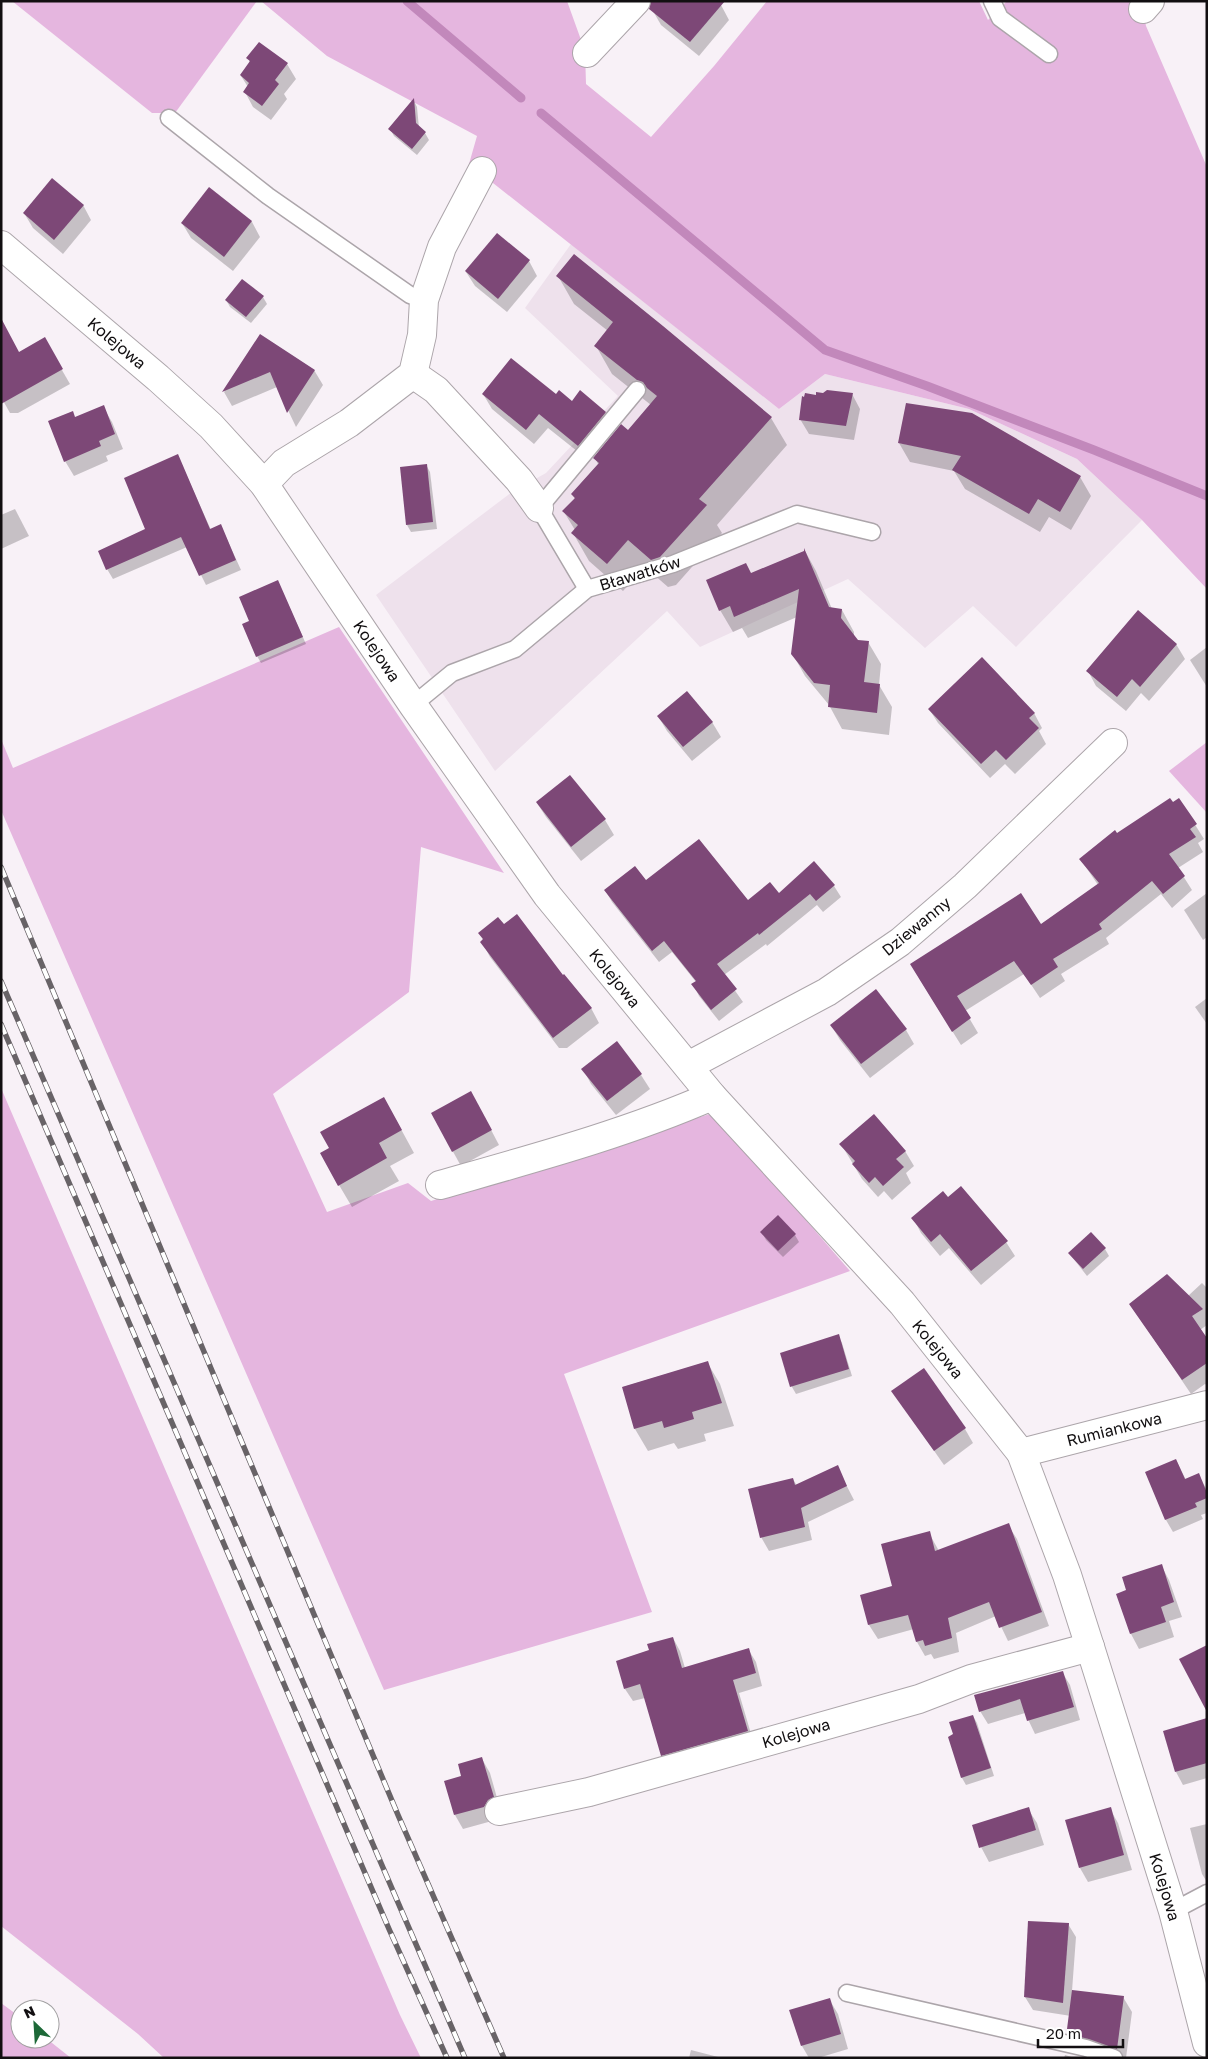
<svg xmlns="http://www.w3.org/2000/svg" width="1208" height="2059" viewBox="0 0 1208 2059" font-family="'Golos Text',sans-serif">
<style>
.built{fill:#eee1ec}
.green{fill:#e5b6df}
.shadow{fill:#0003}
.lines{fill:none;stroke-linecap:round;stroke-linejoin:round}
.stream{stroke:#c288bb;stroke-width:9}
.building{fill:#7d4877}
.lane-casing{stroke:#aca5aa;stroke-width:19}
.street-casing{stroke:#aca5aa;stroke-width:30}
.lane{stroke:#fff;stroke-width:16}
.street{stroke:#fff;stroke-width:28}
.rail-casing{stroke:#686367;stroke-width:5.5}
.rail{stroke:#fff;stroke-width:4;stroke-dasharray:11;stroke-linecap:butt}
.labels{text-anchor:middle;stroke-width:5;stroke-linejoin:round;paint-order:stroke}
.street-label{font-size:16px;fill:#120f11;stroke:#fff}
</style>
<rect width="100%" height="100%" fill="#f8f1f7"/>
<polygon class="built" points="571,244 779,409 825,374 969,409 1077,459 1142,520 1016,647 973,606 925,648 848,579 700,647 667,611 495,771 376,595 512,492 546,473 618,396 525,308"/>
<g class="green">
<polygon points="12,1 257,1 175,113 152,113"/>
<polygon points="261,1 567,1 585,51 586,84 651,137 714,66 767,1 979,1 988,20 1007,1 1141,1 1146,26 1207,167 1207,589 1142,520 1077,459 969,409 825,374 779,409 469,164 477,136 327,56"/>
<polygon points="339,627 504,873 421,847 409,992 273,1094 327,1212 408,1183 431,1201 713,1113 850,1271 564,1374 652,1612 384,1690 1,810 1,739 13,768"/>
<polygon points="1207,742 1207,813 1169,771"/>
<polygon points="1,1088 400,2015 421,2058 164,2058 138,2034 1,1926"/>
<polygon points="1,2003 20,2017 20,2039 47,2039 71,2058 1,2058"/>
</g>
<g class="shadow">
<polygon points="721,5 729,20 699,56 661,25 653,11"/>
<polygon points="248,58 287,64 296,79 284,94 287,99 271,120 253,107 245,92 248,87 241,76 250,63"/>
<polygon points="414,101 417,107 419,128 425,133 429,140 417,155 394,136 390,129"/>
<polygon points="209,189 252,222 260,237 233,271 191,238 182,223"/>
<polygon points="83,205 91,220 63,254 33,228 24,213"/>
<polygon points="529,261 537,276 507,312 475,286 466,272"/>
<polygon points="558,276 771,418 787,445 717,525 722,533 676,585 668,587 645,567 623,591 589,561 573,533 575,530 564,512 575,499 572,494 598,464 595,458 628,431 651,405 612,374 596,346 608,331 574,304"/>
<polygon points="263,297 267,304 251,323 230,307 226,300"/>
<polygon points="260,335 314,370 323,385 296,427 277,387 232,406 224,392"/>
<polygon points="44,339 70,384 18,413 10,413 1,397 19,353"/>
<polygon points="483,394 556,395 572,403 605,412 614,427 587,459 548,428 534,444 492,409"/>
<polygon points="852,394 860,409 854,440 809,434 800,419 818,396"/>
<polygon points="103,407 112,422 123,449 106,456 108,461 74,476 65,461 75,418"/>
<polygon points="899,443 1080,477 1091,496 1071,530 1049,517 1040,532 965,489 954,471 910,462"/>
<polygon points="178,456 211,530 221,526 241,570 206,585 187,547 113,579 107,569 147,530"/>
<polygon points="426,465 430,472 437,529 411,532 407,525"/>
<polygon points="15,509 29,536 1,549 1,515"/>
<polygon points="805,551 816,571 832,609 842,610 854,632 854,637 857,641 868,642 881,664 879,685 892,707 889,735 842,729 829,705 805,676 792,653 797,617 748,638 742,628 733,632 720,610 751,574"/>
<polygon points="278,582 306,644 261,663 257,656 251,622"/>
<polygon points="1176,644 1185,659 1149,701 1141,693 1126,711 1096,686 1088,671"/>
<polygon points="1207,647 1207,687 1190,660"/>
<polygon points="929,709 1034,713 1042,728 1039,731 1046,744 1015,774 1005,764 990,778 938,723"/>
<polygon points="658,716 712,722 721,737 692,761 667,731"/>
<polygon points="570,777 605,820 614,835 581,861 546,817 537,803"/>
<polygon points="1179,799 1204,839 1198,843 1203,852 1178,868 1192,890 1172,908 1161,894 1106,938 1109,944 1061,974 1065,981 1040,998 1024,974 965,1011 978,1033 961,1045 919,978 1040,925 1098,885 1081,860 1117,834"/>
<polygon points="646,882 748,902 778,894 834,886 841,897 823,912 817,905 767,946 766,944 724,975 743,1002 719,1021 699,996 693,984 696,982 672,952 659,962 612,902 605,890"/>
<polygon points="1207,893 1207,937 1203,940 1184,910"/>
<polygon points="503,926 563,977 591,1008 599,1023 567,1048 559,1048 490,957 482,942 484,941 479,933"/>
<polygon points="1207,998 1207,1024 1195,1007"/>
<polygon points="831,1025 906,1030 914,1044 870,1078 840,1040"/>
<polygon points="617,1043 641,1075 650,1089 616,1115 591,1084 583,1069"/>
<polygon points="479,1107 499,1145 461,1166 432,1114"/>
<polygon points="396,1120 414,1153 390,1166 399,1181 352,1207 339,1185"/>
<polygon points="841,1144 905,1151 914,1166 906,1173 911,1183 892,1200 884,1191 878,1197 862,1179"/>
<polygon points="948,1199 1006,1242 1015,1256 981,1285 949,1248 940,1256 921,1233 913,1218"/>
<polygon points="762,1233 795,1235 799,1242 783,1257 766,1240"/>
<polygon points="1105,1249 1109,1256 1087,1276 1069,1253"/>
<polygon points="1202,1283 1207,1288 1207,1325 1200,1330 1207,1341 1207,1385 1205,1384 1191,1394 1131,1305 1188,1296"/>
<polygon points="838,1336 842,1343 852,1376 796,1394 792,1387 781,1354"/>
<polygon points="707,1362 720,1384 734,1426 704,1434 706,1441 678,1449 674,1443 648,1451 635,1429 623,1387"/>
<polygon points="893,1392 965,1429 973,1443 944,1465"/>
<polygon points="1176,1460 1186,1480 1198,1474 1207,1490 1207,1513 1201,1515 1203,1519 1173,1532 1166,1520"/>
<polygon points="837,1467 854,1500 808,1522 812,1540 769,1551 761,1537 793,1479 797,1486"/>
<polygon points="1008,1525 1017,1539 1049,1626 1008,1641 996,1616 956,1633 959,1652 934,1659 931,1654 925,1656 917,1642 914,1629 878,1639 869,1625 862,1596 893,1587 929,1533 939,1551"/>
<polygon points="1161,1565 1169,1580 1182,1617 1169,1621 1174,1637 1139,1649 1131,1634 1118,1594 1128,1591"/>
<polygon points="673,1638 680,1651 685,1668 748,1649 756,1662 762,1686 739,1693 754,1744 669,1768 662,1755 645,1698 633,1701 625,1689 651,1651"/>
<polygon points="1062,1672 1070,1685 1080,1720 1035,1734 1025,1713 988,1724 980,1711"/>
<polygon points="973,1716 977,1723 994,1776 966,1785 962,1778 949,1737 955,1735"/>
<polygon points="1207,1719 1207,1778 1183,1785 1176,1772"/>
<polygon points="482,1759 490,1773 501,1812 492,1821 463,1829 455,1815 463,1777"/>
<polygon points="1028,1809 1037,1823 1044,1845 989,1862 981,1847"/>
<polygon points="1110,1809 1118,1823 1132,1870 1088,1882 1080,1868"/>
<polygon points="1207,1824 1207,1882 1202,1874 1190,1828"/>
<polygon points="1068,1924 1076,1937 1072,1991 1123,1997 1132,2012 1126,2058 1112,2058 1077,2048 1069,2033 1071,2016 1033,2010 1025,1997"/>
<polygon points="829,1999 838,2014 848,2049 818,2058 809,2058 802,2046"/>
<polygon points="691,2050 722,2058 689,2058"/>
<polygon points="1065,2055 1075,2058 1064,2058"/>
</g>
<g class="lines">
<g class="stream">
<polyline points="407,1 521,98"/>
<polyline points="541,113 825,350 927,386 1094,450 1207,496"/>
</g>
</g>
<g class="building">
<polygon points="651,1 725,1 690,42 649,9"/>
<polygon points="259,42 288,63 275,80 279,84 262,106 243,92 249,83 240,75 250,61 246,58"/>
<polygon points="414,98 416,123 426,132 412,149 388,129"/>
<polygon points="52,178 84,205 54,240 23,213"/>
<polygon points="209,187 252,221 224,257 181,223"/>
<polygon points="497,233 530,260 498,299 465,271"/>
<polygon points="574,254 663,326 772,417 699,499 707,505 660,557 651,560 628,540 607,564 571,533 578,525 562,511 575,498 571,494 599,463 593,458 621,424 628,430 657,396 647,388 643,382 637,380 594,346 613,322 556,276"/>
<polygon points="242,279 264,296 246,317 225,300"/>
<polygon points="1,318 19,352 45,337 63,369 1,404"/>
<polygon points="260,334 315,370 287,413 270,372 222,392"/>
<polygon points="511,358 556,394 559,390 572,401 580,390 606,412 578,446 539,414 526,430 482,394"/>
<polygon points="827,390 853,393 846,426 799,420 802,396 804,397 805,393 816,395 816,392 823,393"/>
<polygon points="906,403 972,413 1081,476 1060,512 1038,499 1029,514 952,470 961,456 898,443"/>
<polygon points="104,405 115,434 99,441 101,446 64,462 48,421 73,411 75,417"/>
<polygon points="178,454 210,529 221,524 236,560 199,576 181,537 106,570 98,551 145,529 124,478"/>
<polygon points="427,464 433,522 406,525 400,467"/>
<polygon points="804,548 829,607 842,609 841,618 858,640 869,641 864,682 880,684 877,713 828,707 830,685 814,683 791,654 799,589 734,617 730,606 719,611 706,580 746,563 751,573 804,551"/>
<polygon points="278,580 303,637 256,657 242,624 249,621 239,597"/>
<polygon points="1138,610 1177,644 1140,687 1132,679 1117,697 1086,671"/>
<polygon points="982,657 1035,713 1029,718 1039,728 1006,760 996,750 981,764 928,709"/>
<polygon points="687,691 713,722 683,747 657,716"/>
<polygon points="570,775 606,819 571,847 536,802"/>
<polygon points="1170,798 1173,802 1179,798 1197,824 1190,829 1196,837 1169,854 1185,876 1163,894 1152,881 1099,924 1102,929 1053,959 1058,967 1031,985 1014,961 957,996 971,1018 952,1032 910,964 1021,893 1041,924 1099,883 1079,859 1115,830 1117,833"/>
<polygon points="699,839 748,900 770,882 779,893 814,861 835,885 816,901 810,894 759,935 758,933 717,964 737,989 711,1010 691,984 696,981 664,941 652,951 604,890 635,866 646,880"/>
<polygon points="517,914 563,975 564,974 592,1008 553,1038 480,942 483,939 478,933 498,917 504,924"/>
<polygon points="876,989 907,1029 861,1064 830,1025"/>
<polygon points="617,1041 642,1074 607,1101 581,1069"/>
<polygon points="471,1091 492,1130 452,1152 431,1113"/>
<polygon points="384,1097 402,1130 379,1143 387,1158 338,1186 320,1153 329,1148 320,1132"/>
<polygon points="874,1114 906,1151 896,1159 904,1167 883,1186 875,1177 869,1183 852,1164 855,1161 839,1144"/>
<polygon points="961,1186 1008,1241 971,1271 940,1234 931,1242 911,1218 943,1191 948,1197"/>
<polygon points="778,1215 796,1234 778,1251 760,1232"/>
<polygon points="1091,1232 1106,1248 1083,1269 1068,1253"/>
<polygon points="1167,1274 1203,1309 1192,1316 1207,1338 1207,1363 1182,1380 1129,1304"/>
<polygon points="839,1334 849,1369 790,1387 780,1353"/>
<polygon points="708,1361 722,1403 692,1412 694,1419 664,1428 662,1421 634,1429 622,1387"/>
<polygon points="924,1368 966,1428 934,1451 891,1391"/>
<polygon points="1176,1459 1185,1479 1199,1473 1207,1493 1207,1498 1195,1503 1197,1507 1165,1520 1145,1472"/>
<polygon points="838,1465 847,1486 801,1508 805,1527 760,1538 748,1489 793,1478 795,1485"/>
<polygon points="1009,1523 1042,1612 999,1628 989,1602 948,1618 952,1638 925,1646 923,1640 916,1642 908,1615 868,1625 860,1595 892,1586 881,1544 930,1531 935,1551"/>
<polygon points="1162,1564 1174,1602 1161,1607 1166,1622 1130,1634 1116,1594 1126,1590 1122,1577"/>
<polygon points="673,1637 682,1668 749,1648 756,1673 733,1680 748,1731 661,1756 640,1684 624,1689 616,1661 649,1650 647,1644"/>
<polygon points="1207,1645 1207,1712 1179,1659"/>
<polygon points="1063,1671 1074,1707 1027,1721 1020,1699 979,1712 974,1695"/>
<polygon points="973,1715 991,1768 961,1778 948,1737 953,1734 949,1722"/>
<polygon points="1207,1718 1207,1763 1175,1772 1163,1731"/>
<polygon points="482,1757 494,1797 488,1800 484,1807 454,1815 444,1781 461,1776 458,1764"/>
<polygon points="1029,1807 1036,1830 979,1848 972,1825"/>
<polygon points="1111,1807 1124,1855 1079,1868 1065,1820"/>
<polygon points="1028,1921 1069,1923 1063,2003 1024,1997"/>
<polygon points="1072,1990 1124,1996 1117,2049 1069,2034 1070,2029 1067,2029"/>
<polygon points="830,1998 841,2034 801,2046 789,2010"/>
</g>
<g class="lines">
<g class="lane-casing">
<g id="lane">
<polyline points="992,1 1000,18 1049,54"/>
<polyline points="169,118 268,196 410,295 424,300"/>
<polyline points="587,589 539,508 637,390"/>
<polyline points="413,705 452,673 515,649 587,589 673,564 797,514 872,532"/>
<polyline points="1173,1911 1207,1893"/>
<polyline points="847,1993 1086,2048 1114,2058"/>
</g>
</g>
<g class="street-casing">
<g id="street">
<polyline points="1143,9 1150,1"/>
<polyline points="587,53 636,1"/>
<polyline points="1,245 158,378 211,426 264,484 413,705 547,895 712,1096 902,1303 1021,1453 1067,1575 1090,1647 1173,1911 1207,2043"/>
<polyline points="413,374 436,390 519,480 539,508"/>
<polyline points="264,484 284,463 349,423 413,374 422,335 424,300 442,247 482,171"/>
<polyline points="688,1066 827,992 900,942 965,886 1113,743"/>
<path d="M440 1185C531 1159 625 1134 712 1096"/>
<polyline points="1021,1453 1207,1405"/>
<polyline points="499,1811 589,1792 919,1699 971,1679 1090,1647"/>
</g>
</g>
<use href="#lane" class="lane"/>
<use href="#street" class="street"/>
<g class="rail-casing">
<g id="rail">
<polyline points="1,867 398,1815 504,2058"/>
<polyline points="1,981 465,2058"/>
<polyline points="1,1024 389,1929 447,2058"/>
</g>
</g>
<use href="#rail" class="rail"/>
</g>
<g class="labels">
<g class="street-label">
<text transform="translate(117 343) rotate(40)" y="6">Kolejowa</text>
<text transform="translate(640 573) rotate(-17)" y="6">Bławatków</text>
<text transform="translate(377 651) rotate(56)" y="6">Kolejowa</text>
<text transform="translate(916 926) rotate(-39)" y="6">Dziewanny</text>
<text transform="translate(615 978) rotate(51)" y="6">Kolejowa</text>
<text transform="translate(938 1349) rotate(51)" y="6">Kolejowa</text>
<text transform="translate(1114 1429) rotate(-14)" y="6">Rumiankowa</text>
<text transform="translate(796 1733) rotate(-16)" y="6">Kolejowa</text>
<text transform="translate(1165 1887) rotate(73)" y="6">Kolejowa</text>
</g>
</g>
<rect width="1208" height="2059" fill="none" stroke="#120f11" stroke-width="5"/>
<g transform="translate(35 2024) rotate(335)"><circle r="24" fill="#ffffff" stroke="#a09fa0"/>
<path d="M0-4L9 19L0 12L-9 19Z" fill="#1d6938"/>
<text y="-8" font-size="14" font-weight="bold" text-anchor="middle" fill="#120f11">N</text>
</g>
<path d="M1038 2039v8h85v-8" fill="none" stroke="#120f11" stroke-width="2.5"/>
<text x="1046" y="2039" font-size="15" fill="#120f11" stroke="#ffffff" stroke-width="4" paint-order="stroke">20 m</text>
</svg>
